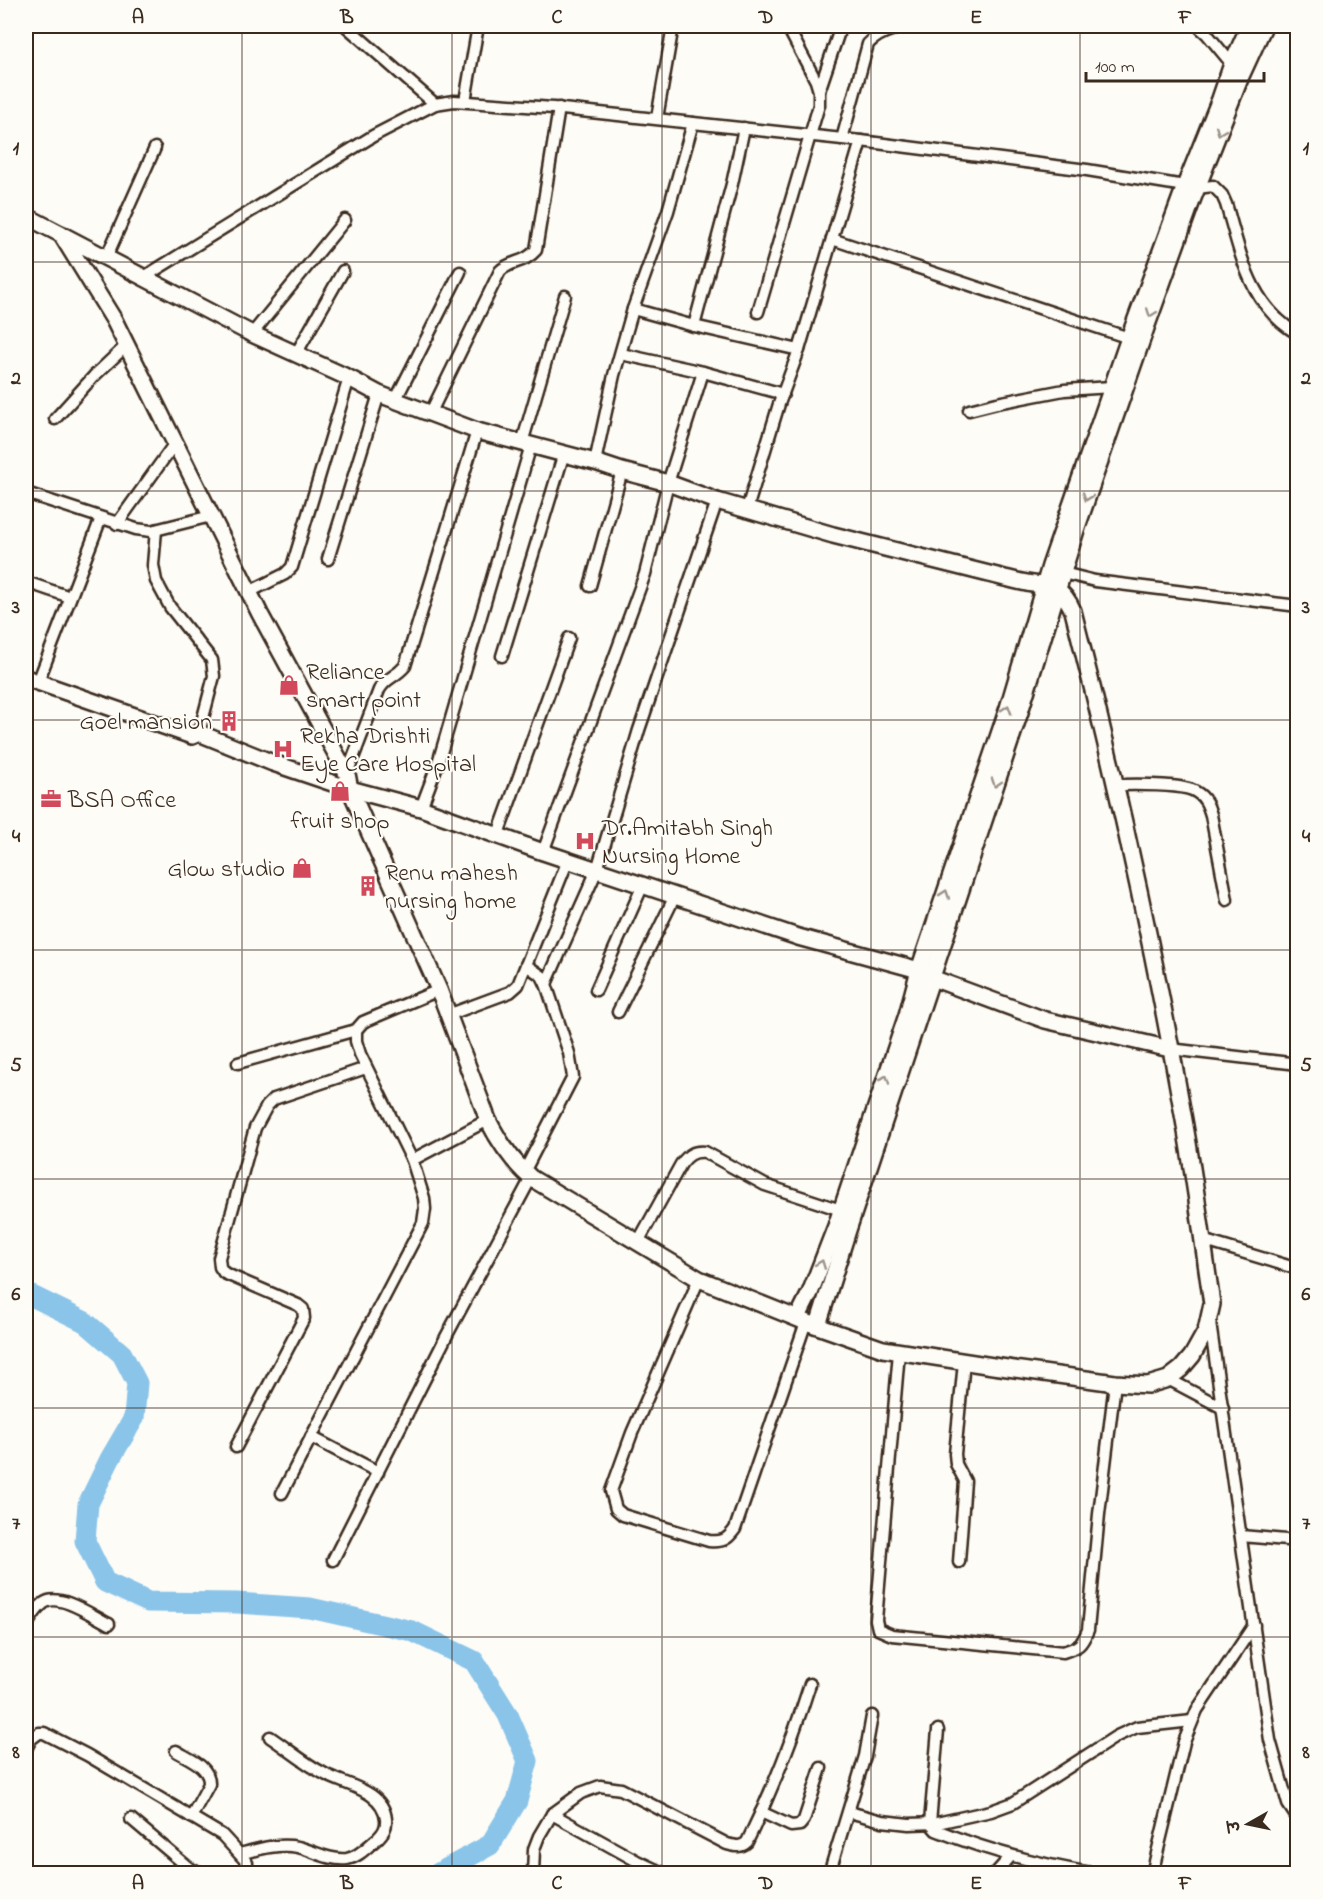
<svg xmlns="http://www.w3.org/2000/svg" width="1323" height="1899" viewBox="0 0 1323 1899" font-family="'Indie Flower','Playpen Sans Deva',sans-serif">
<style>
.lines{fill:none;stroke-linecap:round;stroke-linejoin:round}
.river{stroke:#8ac4e9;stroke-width:21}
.street-casing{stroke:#3b2a1e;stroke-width:15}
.secondary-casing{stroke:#3b2a1e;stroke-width:20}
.street{stroke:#fdfcf7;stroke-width:10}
.secondary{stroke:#fdfcf7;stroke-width:15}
.oneway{stroke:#9c938a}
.grid{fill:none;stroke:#3b2a1e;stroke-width:1.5;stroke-opacity:0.55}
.labels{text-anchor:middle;stroke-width:4.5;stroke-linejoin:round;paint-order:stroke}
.poi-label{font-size:24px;fill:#3b2a1e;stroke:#fdfcf7;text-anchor:start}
.neatline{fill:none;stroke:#3b2a1e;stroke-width:2}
.grid-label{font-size:20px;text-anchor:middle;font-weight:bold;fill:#3b2a1e}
</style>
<rect width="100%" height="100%" fill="#fdfcf7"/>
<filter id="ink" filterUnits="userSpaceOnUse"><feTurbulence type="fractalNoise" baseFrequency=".0167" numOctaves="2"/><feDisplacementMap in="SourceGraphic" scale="12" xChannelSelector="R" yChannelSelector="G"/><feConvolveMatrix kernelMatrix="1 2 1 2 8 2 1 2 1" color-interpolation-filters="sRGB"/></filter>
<g filter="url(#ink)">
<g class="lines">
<polyline class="river" points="26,1295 32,1296 85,1322 122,1354 137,1383 134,1418 110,1459 88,1504 85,1541 105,1582 148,1602 237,1603 310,1608 412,1631 474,1661 508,1715 528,1761 517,1801 490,1845 437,1874"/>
<g class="street-casing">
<g id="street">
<polyline points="346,26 435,104"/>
<polyline points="1198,26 1207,34 1236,69"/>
<polyline points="819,91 841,26"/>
<polyline points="465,101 478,26"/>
<polyline points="657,118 673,26"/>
<path d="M842 139 868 44C881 30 900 27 918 26"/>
<polyline points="832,239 1129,338"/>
<polyline points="106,258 155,148"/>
<path d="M144 277 373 136 435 104 454 101 553 108 861 141 1087 170 1197 188 1213 186 1222 195 1226 204C1241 254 1249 306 1298 334"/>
<polyline points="633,309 694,326 799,350"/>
<polyline points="758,312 819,105 819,91 816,81 787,26"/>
<polyline points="694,326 732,184 744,128"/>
<polyline points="252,334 345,220"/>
<polyline points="296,354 343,271"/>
<polyline points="621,354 703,372 783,394"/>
<polyline points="396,399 460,272"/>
<polyline points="969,410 997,403 1064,390 1112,387"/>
<path d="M430 414 500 271C511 260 524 264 536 250L559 108"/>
<polyline points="55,419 94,376 127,345"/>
<polyline points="522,443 565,296"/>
<polyline points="595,462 614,375 633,309 668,211 693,123"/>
<polyline points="26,493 136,529 151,531 211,516"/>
<polyline points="747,509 779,404 799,350 861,141"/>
<polyline points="117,524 175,443"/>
<polyline points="156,530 153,565 156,581 170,607 212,660 214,676 199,733"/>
<polyline points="328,559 379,394"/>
<polyline points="1063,573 1095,581 1298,606"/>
<polyline points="26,582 70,597"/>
<polyline points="590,586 622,471"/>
<polyline points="249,592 285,574 292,567 349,378"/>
<polyline points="502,656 564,453"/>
<polyline points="38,682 101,518"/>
<path d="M347 774 379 690C386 677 395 678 405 666L477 431"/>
<path d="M1115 785C1132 785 1183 783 1196 792 1205 797 1208 805 1211 815L1227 900"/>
<polyline points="421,808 438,763 531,445"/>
<polyline points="497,837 569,638"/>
<polyline points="543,852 645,574 668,483 703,372"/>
<polyline points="546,984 597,870 639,730 717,501"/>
<polyline points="596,990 643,885"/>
<polyline points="618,1012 675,896"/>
<polyline points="448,1015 510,992 518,985 568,860"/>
<polyline points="1170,1049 1298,1064"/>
<polyline points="238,1063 356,1030"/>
<polyline points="412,1160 488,1120"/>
<polyline points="524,1172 573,1077 569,1053 546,984 542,976 526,965"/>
<polyline points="1202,1240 1298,1269"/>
<path d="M638 1242 681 1164C688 1155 693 1151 705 1152L765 1185 847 1212"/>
<path d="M699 1279 632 1433 611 1491 616 1509 623 1515 709 1541C723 1542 727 1540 735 1529L806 1322"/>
<polyline points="1210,1323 1270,1740 1288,1804 1298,1819"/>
<path d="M899 1352 876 1620 878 1629 892 1635 1063 1652C1079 1647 1081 1646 1088 1630L1099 1514 1115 1383"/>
<polyline points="1168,1379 1223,1408"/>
<polyline points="311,1437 378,1472"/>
<polyline points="236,1447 304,1318 303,1309 298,1305 224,1273 220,1267 219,1258 255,1128 267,1106 274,1099 366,1068"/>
<polyline points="282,1493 423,1223 425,1209 424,1198 412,1160 360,1054 356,1041 356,1030 363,1022 439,990"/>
<polyline points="1241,1536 1298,1541"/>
<polyline points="333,1560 447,1335 531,1178"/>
<polyline points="959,1562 965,1481 956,1464 955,1454 964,1362"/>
<path d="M26 1626C31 1618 36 1609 44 1603 59 1592 93 1616 109 1624"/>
<path d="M938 1730 930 1823 936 1830C988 1851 1041 1865 1097 1874"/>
<polyline points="26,1749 31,1739 39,1733 44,1733 87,1755 222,1835 244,1859 247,1863 247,1874"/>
<path d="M176 1751C189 1759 210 1766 209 1784L191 1817"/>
<polyline points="761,1812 791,1826 800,1825 804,1820 821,1768"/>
<polyline points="849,1812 882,1821 909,1824 937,1823 991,1811 1013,1803 1117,1736 1137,1727 1192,1721"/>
<polyline points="552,1814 637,1861 665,1874"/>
<polyline points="131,1819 189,1868 201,1874"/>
<path d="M240 1854C259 1849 278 1843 298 1847 314 1851 330 1861 347 1859 359 1857 368 1846 377 1839 383 1833 387 1828 386 1819 383 1789 343 1785 323 1773 304 1763 288 1749 270 1737"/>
<path d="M533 1874 534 1849 539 1836 552 1814 581 1793 600 1786 621 1789 727 1844C735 1846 741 1848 747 1842 772 1791 793 1738 810 1684"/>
<polyline points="829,1874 865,1756 872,1716"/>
<polyline points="995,1874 1011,1856"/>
<polyline points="1152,1874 1184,1742 1197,1710 1254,1625"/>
</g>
</g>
<g class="secondary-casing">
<g id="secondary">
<path d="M26 216 252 334 349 378 379 394 477 431 595 462 622 471 668 483 717 501 833 535 1005 578C1014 580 1024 583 1033 584 1055 586 1064 590 1073 611 1116 778 1154 950 1184 1120 1195 1181 1203 1243 1212 1304L1206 1331 1192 1356 1181 1369 1168 1379 1148 1385 1115 1383 993 1366 883 1349 806 1322 699 1279 531 1178C512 1161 499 1142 488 1120L439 990 350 789 347 774 260 614 114 320 61 234"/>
<polyline points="26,678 192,736 199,733 273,763 350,789 421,808 543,852 798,937 919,970 932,978 1045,1020 1170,1049"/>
<polyline points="798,1317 810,1293 836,1226 907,1015 919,970 1008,708 1050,566 1129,338 1185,186 1220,99 1232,64 1249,26"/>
<polyline points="818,1325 848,1230 1020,712 1076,530 1147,325 1193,198 1241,76 1264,26"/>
</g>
</g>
<use href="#street" class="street"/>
<use href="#secondary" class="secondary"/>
</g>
<defs><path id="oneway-chevron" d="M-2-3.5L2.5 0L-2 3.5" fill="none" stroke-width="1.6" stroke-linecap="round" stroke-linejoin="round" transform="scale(1.5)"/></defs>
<g class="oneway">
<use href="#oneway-chevron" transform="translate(1220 131) rotate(111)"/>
<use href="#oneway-chevron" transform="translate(1151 313) rotate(110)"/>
<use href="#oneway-chevron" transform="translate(1087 497) rotate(109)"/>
<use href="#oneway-chevron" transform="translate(1007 709) rotate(-72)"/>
<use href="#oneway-chevron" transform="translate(996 783) rotate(108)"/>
<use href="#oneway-chevron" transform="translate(945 894) rotate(-71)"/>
<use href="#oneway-chevron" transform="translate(885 1079) rotate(-71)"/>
<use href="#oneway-chevron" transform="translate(821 1264) rotate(-69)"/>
</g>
</g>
<path class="grid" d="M242 26V1874M452 26V1874M662 26V1874M871 26V1874M1080 26V1874M26 262H1298M26 491H1298M26 720H1298M26 950H1298M26 1179H1298M26 1408H1298M26 1637H1298"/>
<defs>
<g id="shop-bare" transform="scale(1.62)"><path d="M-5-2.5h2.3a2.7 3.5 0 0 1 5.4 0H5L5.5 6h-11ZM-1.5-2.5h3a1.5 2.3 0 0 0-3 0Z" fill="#d1495b" stroke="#fdfcf7" stroke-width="2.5" paint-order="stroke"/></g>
<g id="building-bare" transform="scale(1.62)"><path d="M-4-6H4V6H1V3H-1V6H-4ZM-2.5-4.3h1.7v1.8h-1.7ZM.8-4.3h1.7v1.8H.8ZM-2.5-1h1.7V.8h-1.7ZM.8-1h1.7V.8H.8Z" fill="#d1495b" stroke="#fdfcf7" stroke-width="2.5" paint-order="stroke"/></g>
<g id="hospital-bare" transform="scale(1.62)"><path d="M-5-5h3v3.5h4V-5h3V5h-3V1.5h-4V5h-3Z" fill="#d1495b" stroke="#fdfcf7" stroke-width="2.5" paint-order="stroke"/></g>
<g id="office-bare" transform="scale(1.62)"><path d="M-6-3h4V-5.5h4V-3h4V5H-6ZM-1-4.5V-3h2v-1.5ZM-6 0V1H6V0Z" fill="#d1495b" stroke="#fdfcf7" stroke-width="2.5" paint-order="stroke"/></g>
</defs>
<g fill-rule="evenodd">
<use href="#shop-bare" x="289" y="685"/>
<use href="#building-bare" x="229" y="721"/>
<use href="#hospital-bare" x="283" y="749"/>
<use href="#shop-bare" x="340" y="791"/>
<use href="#office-bare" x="51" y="799"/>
<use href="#hospital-bare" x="585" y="841"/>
<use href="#shop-bare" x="302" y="868"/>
<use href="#building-bare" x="368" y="886"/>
</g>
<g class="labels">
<g class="poi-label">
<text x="306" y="679">Reliance<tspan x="306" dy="28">smart point</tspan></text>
<text x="212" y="729" text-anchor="end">Goel mansion</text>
<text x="300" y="743">Rekha Drishti<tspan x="300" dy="28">Eye Care Hospital</tspan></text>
<text x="68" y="807">BSA Office</text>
<text x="340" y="828" text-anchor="middle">fruit shop</text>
<text x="602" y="835">Dr.Amitabh Singh<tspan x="602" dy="28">Nursing Home</tspan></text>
<text x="285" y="876" text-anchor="end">Glow studio</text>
<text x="385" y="880">Renu mahesh<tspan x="385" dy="28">nursing home</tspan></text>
</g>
</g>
<rect width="1323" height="1899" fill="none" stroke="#fdfcf7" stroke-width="66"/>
<g transform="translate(1248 1824) rotate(261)" stroke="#fdfcf7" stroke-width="4.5" paint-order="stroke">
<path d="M0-4.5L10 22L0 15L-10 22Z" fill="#3b2a1e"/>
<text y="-9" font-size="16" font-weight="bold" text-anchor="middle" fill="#3b2a1e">उ</text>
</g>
<path d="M1086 72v9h178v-9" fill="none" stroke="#3b2a1e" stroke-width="3"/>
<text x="1095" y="72" font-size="18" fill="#3b2a1e" stroke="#fdfcf7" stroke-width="4.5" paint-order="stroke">100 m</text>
<rect x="33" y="33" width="1257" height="1833" class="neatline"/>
<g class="grid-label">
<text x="138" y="23">A</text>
<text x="347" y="23">B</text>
<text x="557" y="23">C</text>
<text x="766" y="23">D</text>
<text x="976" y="23">E</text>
<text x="1185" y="23">F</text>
<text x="16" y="154">1</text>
<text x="1306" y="154">1</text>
<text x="16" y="384">2</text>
<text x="1306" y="384">2</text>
<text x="16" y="613">3</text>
<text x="1306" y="613">3</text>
<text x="16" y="842">4</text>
<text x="1306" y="842">4</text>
<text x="16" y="1071">5</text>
<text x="1306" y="1071">5</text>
<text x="16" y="1300">6</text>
<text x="1306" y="1300">6</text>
<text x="16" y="1529">7</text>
<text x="1306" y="1529">7</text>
<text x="16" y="1758">8</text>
<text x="1306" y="1758">8</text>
<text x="138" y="1889">A</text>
<text x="347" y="1889">B</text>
<text x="557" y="1889">C</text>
<text x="766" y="1889">D</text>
<text x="976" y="1889">E</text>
<text x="1185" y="1889">F</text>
</g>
</svg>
